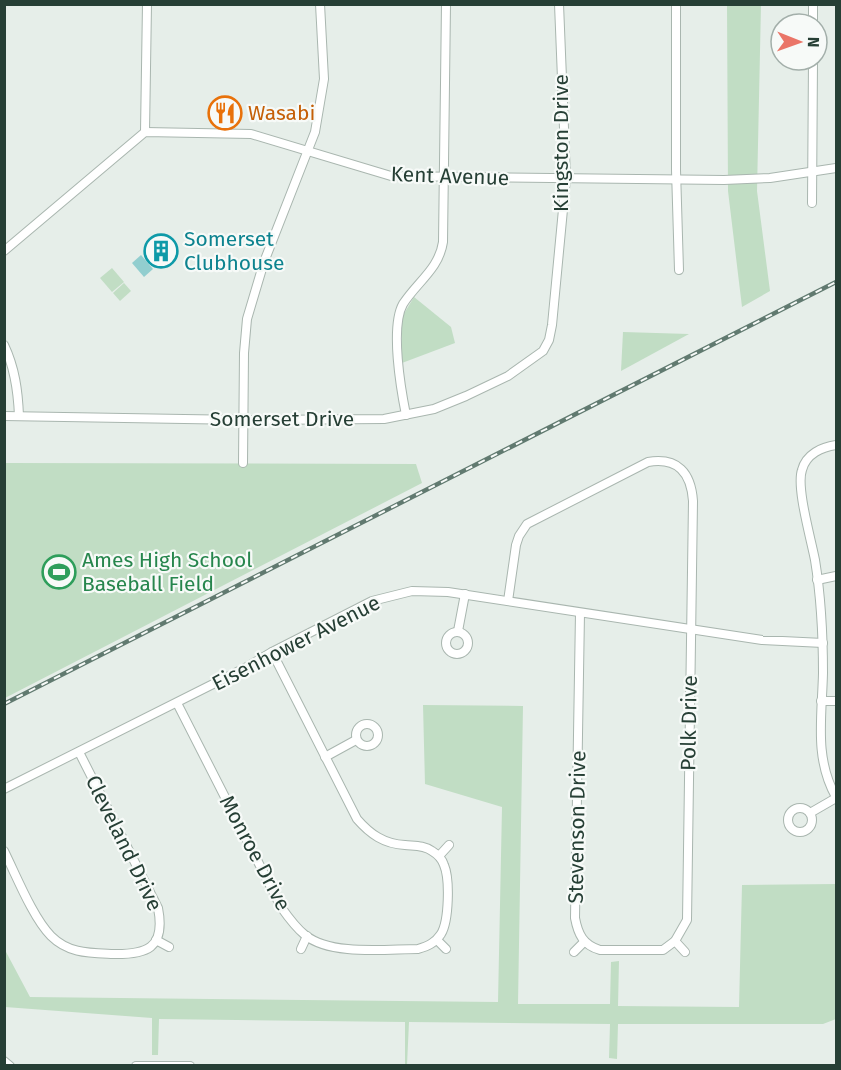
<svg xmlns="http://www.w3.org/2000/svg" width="841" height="1070" viewBox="0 0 841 1070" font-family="'Fira Sans',sans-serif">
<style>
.green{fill:#c1ddc4}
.water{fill:#92cecf}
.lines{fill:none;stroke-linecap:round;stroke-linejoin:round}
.street-casing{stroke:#a9b6af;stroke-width:10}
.street{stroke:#fff;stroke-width:8}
.rail-casing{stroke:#617a70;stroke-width:4.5}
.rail{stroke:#f7faf8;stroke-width:2;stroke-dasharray:7;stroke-linecap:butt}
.labels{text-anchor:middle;stroke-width:4.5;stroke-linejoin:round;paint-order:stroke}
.food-label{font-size:21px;fill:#c56008;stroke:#f7faf8;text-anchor:start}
.street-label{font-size:21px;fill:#263f35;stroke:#f7faf8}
.culture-label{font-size:21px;fill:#0d838f;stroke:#f7faf8;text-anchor:start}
.leisure-label{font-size:21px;fill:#27864d;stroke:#f7faf8;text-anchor:start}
</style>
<rect width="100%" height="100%" fill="#e6eee9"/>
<g class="green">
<polygon points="727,5 761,5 757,191 770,291 742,307 728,191"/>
<polygon points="112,268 124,282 112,292 100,278"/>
<polygon points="124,283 131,291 120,301 113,293"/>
<polygon points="414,297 451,327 455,343 402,363 402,317"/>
<polygon points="623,332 689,334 621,371"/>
<polygon points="5,463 416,464 422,483 5,698"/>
<polygon points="423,705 523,706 518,1004 610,1004 611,962 619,961 618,1006 739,1007 742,885 836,884 836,1019 823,1024 618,1024 617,1059 609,1058 610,1024 409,1022 407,1065 405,1066 405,1022 159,1019 158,1055 152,1055 152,1018 5,1007 5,950 30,997 498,1002 502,807 425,784"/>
</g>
<polygon class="water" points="141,255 153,269 144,277 132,263"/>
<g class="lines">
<g class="street-casing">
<g id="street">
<polyline points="676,4 676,170 679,270"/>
<polyline points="813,4 813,24"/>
<polyline points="145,132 147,4"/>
<polyline points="812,203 813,60"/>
<polyline points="4,251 145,132 251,134 391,176 724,180 770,178 836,168"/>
<path d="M4 345C15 368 18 391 19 416"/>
<path d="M406 415C401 390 390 327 403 304 417 282 439 269 443 242L446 4"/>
<polyline points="4,416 244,420 384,419 434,409 466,396 508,376 543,351 549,340 552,325 566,178 559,4"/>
<path d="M836 445C822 447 806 454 802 470 796 487 811 539 815 560 821 597 823 635 823 673 822 717 814 758 836 797"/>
<polyline points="243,463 244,353 247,319 264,262 315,132 324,79 320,4"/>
<polyline points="817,580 836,576"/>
<path d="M508 601 516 545 519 536 527 524 648 462C678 457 691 473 693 501L687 920 675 941 663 950H600C583 945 578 934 575 918L580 613"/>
<polyline points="458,631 465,594"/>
<circle cx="457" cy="643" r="11"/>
<polyline points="821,701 836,701"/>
<path d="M177 703 281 907C288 917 295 927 305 935 331 956 386 949 418 949 428 946 435 943 441 934 449 921 450 879 444 865 442 859 437 854 432 851 424 845 414 846 405 845 384 844 370 834 357 819L272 652"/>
<circle cx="367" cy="735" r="11"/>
<polyline points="325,757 356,740"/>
<polyline points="4,789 245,668 272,652 372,601 412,591 448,592 762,640 823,643"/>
<circle cx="800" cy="820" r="12"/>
<polyline points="810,813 836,798"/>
<path d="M4 851C16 875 33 918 51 936 68 953 88 953 111 954 146 955 166 949 158 908L79 752"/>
<polyline points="439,856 449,845"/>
<polyline points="156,940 169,947"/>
<polyline points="437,940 446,949"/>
<polyline points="675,941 685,952"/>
<polyline points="301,949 307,936"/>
<polyline points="574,952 584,942"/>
<polyline points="4,1061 10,1066"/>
<polyline points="136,1066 190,1066"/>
</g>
</g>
<use href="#street" class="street"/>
<g class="rail-casing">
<polyline id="rail" points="4,704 836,282"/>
</g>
<use href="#rail" class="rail"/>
</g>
<defs>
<g id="restaurant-ring" transform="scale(1.725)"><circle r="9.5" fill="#f7faf8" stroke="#e8710a" stroke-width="1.5"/><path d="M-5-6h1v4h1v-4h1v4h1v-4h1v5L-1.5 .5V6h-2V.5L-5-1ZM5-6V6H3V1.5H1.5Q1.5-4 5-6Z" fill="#e8710a"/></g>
<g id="building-ring" transform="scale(1.725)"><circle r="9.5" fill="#f7faf8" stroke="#0f9aa8" stroke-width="1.5"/><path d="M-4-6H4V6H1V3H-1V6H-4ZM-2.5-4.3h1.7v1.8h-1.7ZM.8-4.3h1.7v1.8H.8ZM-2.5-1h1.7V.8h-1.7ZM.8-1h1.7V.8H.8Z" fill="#0f9aa8"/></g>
<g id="stadium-ring" transform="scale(1.725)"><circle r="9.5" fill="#f7faf8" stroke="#2e9e5b" stroke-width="1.5"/><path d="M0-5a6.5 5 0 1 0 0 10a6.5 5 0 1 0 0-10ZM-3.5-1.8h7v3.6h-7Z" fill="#2e9e5b"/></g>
</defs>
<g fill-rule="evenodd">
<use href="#restaurant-ring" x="225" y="113"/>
<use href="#building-ring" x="161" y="251"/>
<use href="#stadium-ring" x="59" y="572"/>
</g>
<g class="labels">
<g class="food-label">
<text x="248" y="120">Wasabi</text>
</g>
<g class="street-label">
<text transform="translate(561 143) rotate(-90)" y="7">Kingston Drive</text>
<text transform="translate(450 176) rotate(2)" y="7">Kent Avenue</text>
<text x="282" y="426">Somerset Drive</text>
<text transform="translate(296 643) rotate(-27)" y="7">Eisenhower Avenue</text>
<text transform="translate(689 723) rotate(-89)" y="7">Polk Drive</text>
<text transform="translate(577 827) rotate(-89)" y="7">Stevenson Drive</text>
<text transform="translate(124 843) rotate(64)" y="7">Cleveland Drive</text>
<text transform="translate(255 853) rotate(62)" y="7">Monroe Drive</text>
</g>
<g class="culture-label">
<text x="184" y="246">Somerset<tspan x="184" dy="24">Clubhouse</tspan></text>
</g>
<g class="leisure-label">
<text x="82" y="567">Ames High School<tspan x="82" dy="24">Baseball Field</tspan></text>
</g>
</g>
<rect width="841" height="1070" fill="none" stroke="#263f35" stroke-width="12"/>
<g transform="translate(799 42) rotate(91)"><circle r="28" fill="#f7faf8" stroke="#a3afaa" stroke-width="1.5"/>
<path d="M0-4.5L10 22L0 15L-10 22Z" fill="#ea7568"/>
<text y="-9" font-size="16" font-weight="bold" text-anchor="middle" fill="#263f35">N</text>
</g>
</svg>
